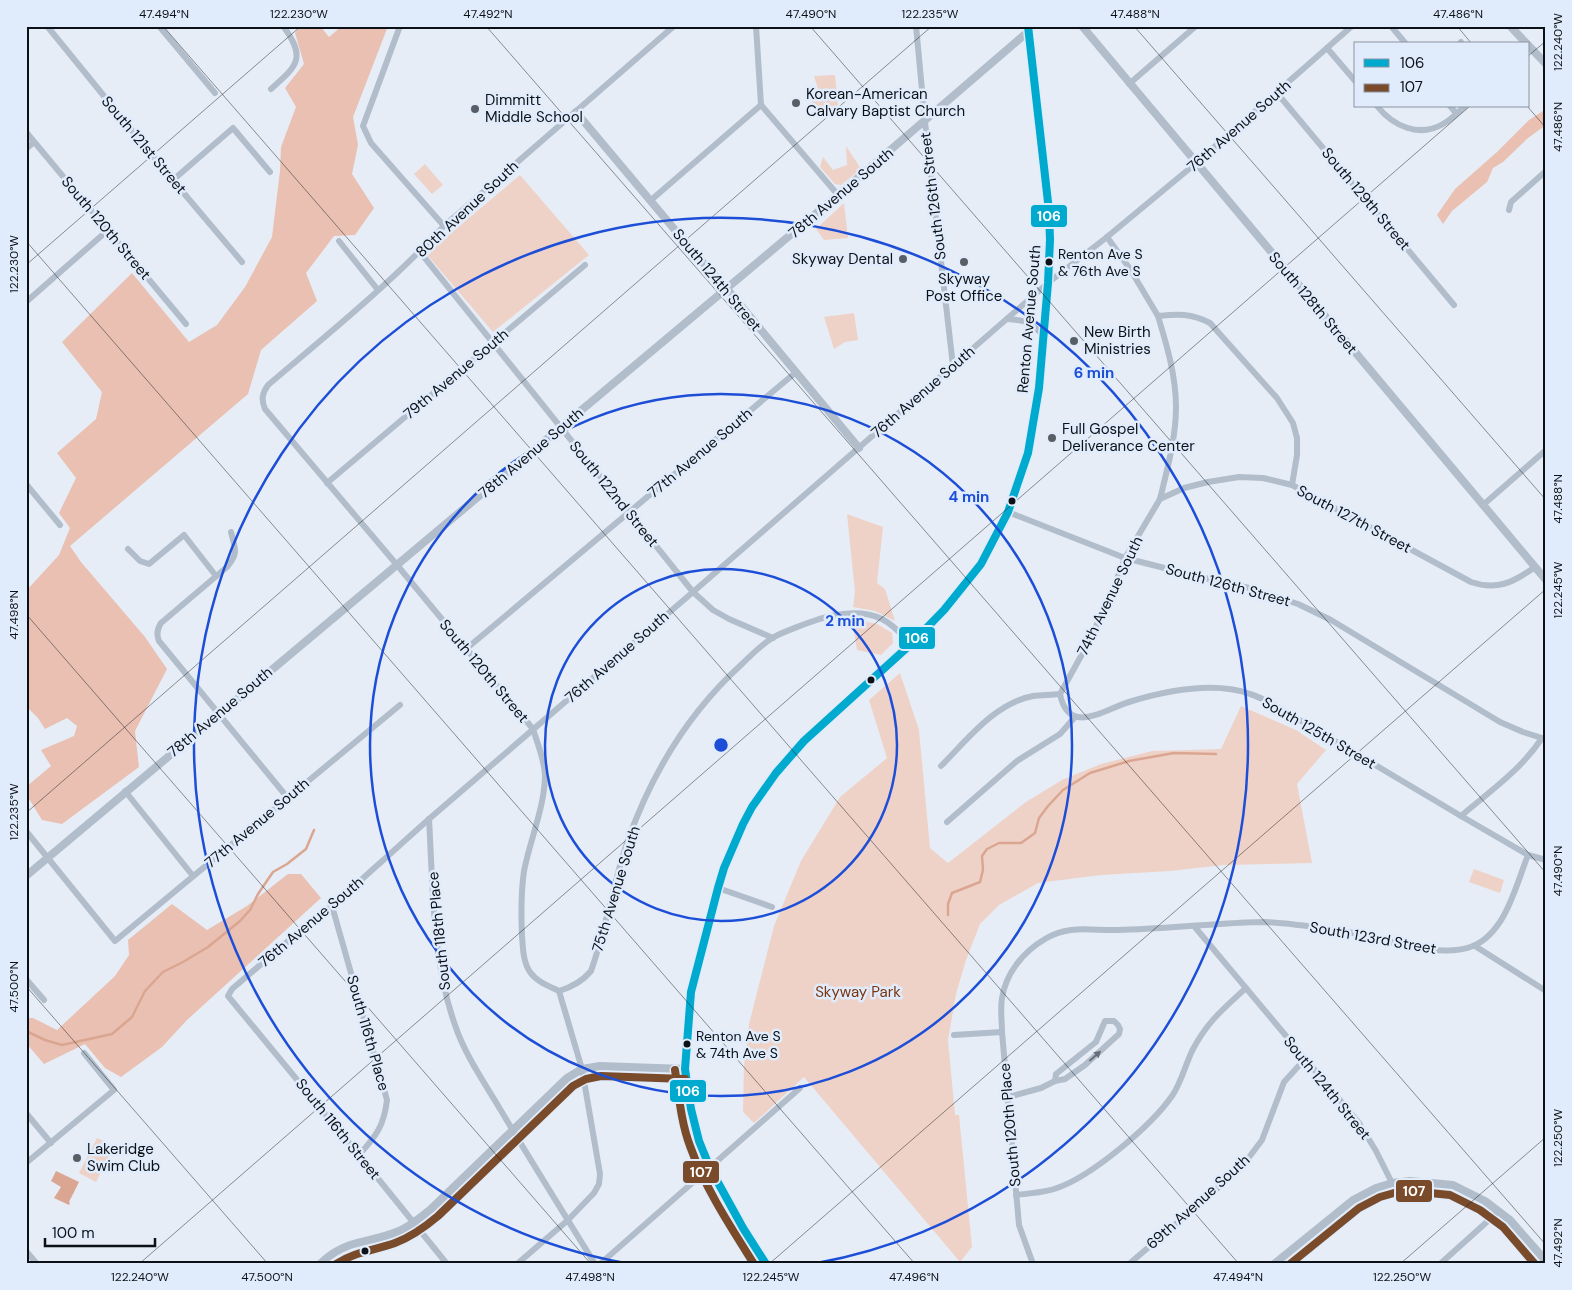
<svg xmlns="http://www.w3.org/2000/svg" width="1572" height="1290" viewBox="0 0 1572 1290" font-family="'DM Sans',sans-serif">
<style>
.green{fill:#efd2c7}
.forest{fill:#e9c0b2}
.water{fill:#daa691}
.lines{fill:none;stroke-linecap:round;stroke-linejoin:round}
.stream{stroke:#daa691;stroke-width:2.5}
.minor{stroke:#b1bdcb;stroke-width:6}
.tertiary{stroke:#b1bdcb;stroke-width:8}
.secondary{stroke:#a5b2c3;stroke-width:9}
.bus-1-casing{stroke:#e0ecfc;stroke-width:11}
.bus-2-casing{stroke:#e0ecfc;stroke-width:11}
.bus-1{stroke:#00a9ce;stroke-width:8}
.bus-2{stroke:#7a4b2a;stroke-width:8}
.oneway{fill:#67707a}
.ticks{fill:none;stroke:#0c1117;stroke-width:1;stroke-opacity:0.45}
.ring{fill:none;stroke:#1d4ed8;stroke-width:2.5}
.poi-dot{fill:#585e65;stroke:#e0ecfc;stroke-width:2}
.bus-dot{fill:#0c1117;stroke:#e0ecfc;stroke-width:2}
.labels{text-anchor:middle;stroke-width:5;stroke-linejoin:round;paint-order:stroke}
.bus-label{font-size:14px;fill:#0c1117;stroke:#e0ecfc;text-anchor:start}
.poi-label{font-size:15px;fill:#0c1117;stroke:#e0ecfc;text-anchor:start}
.street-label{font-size:15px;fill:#0c1117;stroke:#e0ecfc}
.park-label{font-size:15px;fill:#7a340e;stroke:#e0ecfc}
.centre{fill:#1d4ed8;stroke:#e0ecfc;stroke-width:2.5}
.ring-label{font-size:15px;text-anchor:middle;font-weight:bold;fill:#1d4ed8;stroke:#e0ecfc;stroke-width:5;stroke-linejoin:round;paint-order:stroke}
.line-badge{stroke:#e0ecfc;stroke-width:2}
.badge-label{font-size:14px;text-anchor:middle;font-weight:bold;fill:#fff}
.neatline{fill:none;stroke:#0c1117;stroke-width:2}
.ticks-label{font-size:12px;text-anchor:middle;fill:#0c1117}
</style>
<rect width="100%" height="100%" fill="#e6edf6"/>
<g class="green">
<polygon points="835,75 838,106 812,108 811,94 818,89 814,76"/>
<polygon points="846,146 861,169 841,185 835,184 820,167 823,157 833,170 847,165"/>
<polygon points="425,164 443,185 432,194 414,174"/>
<polygon points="520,175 589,255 493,332 428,256 438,244"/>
<polygon points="844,203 848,238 824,240 816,229"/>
<polygon points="854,313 858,340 845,342 834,349 824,317"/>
<polygon points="847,514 883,527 877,583 885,589 895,621 875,611 853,607 855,592"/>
<polygon points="852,619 877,624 892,633 893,643 881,655 857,650"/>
<polygon points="900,673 919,730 930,848 948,863 1026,802 1062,780 1101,764 1152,751 1221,749 1241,706 1296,730 1326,750 1297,784 1312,863 1224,865 1170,871 1101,875 1038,883 999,905 980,924 966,960 956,994 948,1040 955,1115 959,1115 972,1247 960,1262 804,1077 754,1123 743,1112 744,1065 749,1024 774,926 801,861 840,797 887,758 869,700"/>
<polygon points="1474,869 1504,880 1500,893 1469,882"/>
<polygon points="97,1138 106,1142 112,1150 96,1182 79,1173"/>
</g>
<g class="forest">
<polygon points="300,26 320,26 329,37 342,26 388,26 353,117 358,145 352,174 374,208 355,235 334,236 306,273 317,301 261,350 248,394 70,546 81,562 145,637 167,669 135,731 139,767 62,824 42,820 26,794 26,787 51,766 41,750 74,736 77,726 67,718 45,729 38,718 26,706 26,591 59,555 70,528 59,513 76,478 57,453 96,419 102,392 62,342 132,273 189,342 217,325 245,287 272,237 280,171 281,147 296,107 285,88 304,64 295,33"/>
<polygon points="1546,109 1546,125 1528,138 1503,162 1493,168 1487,182 1452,211 1443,224 1437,215 1455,189 1497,152 1529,120"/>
<polygon points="288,874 301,874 321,898 187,1020 162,1047 121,1077 105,1068 85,1044 44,1064 26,1043 26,1018 33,1018 57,1030 115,976 129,955 128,940 172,904 207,930 247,906"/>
</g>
<polygon class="water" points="56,1171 79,1182 69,1202 70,1203 69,1205 54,1198 61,1187 51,1181"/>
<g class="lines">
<g class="stream">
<polyline points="948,915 948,904 952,893 980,882 983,870 982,856 987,849 999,843 1021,843 1035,833 1039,818 1048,806 1063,790 1090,773 1129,761 1174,753 1216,754"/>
<polyline points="26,1031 45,1040 62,1045 112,1034 132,1017 145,991 163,972 183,962 208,947 240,921 250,910 258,894 273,872 287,864 306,849 314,830"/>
</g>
<g class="minor">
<polyline points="47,26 165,171 242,262"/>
<polyline points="159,26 215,93"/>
<polyline points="400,26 363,126 371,143 444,226"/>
<polyline points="756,26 761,105 838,195"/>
<polyline points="916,26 925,122 953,366"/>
<polyline points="1391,26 1406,44"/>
<polyline points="1461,42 1462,44"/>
<polyline points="1327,48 1356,82"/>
<polyline points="1129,84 1196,26"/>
<path d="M271 89C297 66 307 58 283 26"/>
<polyline points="1277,93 1454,305"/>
<path d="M1377 106C1393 126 1419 138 1443 124 1452 119 1458 112 1465 106"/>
<polyline points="1450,106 1456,113"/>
<polyline points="26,132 186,324"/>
<polyline points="26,149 34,142"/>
<polyline points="173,180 233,128 270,172"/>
<polyline points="650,201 761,105"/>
<polyline points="1509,210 1511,202 1546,171"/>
<path d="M1107 237 1130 269 1158 316C1178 314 1191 313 1210 323L1277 398 1293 423 1297 438V455L1292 485 1471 582C1497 591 1514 582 1535 567"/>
<polyline points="339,241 378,290"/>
<polyline points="420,252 693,592 713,610 729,619 773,638"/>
<polyline points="26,302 108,230"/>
<path d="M1158 316C1167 346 1176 376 1176 407 1176 438 1167 470 1160 499"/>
<path d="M1007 319C1025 320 1030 322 1043 335"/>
<polyline points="327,483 585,265"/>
<polyline points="26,484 60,525"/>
<path d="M1292 485 1263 478 1239 477 1208 482 1184 488 1160 499 1125 558 1109 599 1086 647 1060 694C1062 704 1067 715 1078 717 1092 720 1115 706 1129 702 1165 691 1213 681 1250 694 1257 696 1264 700 1271 703L1461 816 1528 855 1546 860"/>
<polyline points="1483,505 1546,450"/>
<polyline points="1008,512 1125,558 1200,577 1249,588 1298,604 1331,620 1500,722 1523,732 1542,738"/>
<path d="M231 532C235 549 239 553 227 567L161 623C157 629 156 634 159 641L287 797"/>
<polyline points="128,549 140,561 149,564 184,535 216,576"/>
<polyline points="466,649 795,373"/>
<path d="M941 766C967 740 995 703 1033 696 1042 695 1051 695 1060 694"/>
<polyline points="125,791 193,876"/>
<path d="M1461 816C1489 792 1521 770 1542 738H1545"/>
<path d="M429 819C433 886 432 961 455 1025 465 1055 484 1082 500 1109 531 1161 563 1212 595 1264"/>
<polyline points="947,822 1017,761 1060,734 1075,717"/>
<polyline points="26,831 115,941 400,705"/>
<polyline points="718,888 772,907"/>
<path d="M332 906 387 1100C384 1126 376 1136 359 1155"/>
<polyline points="1194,926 1359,1123 1376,1151 1392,1183"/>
<polyline points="1475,946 1546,991"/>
<polyline points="26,979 44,1000"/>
<path d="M559 991C572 987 582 982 591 971 606 929 613 883 628 840 652 773 689 712 742 664 751 655 762 644 774 637 783 632 795 628 805 624 828 615 858 608 882 619 894 625 902 635 911 644"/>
<path d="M1002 1032C1002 1021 1000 1009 1002 998 1006 973 1023 952 1045 939 1069 924 1092 931 1118 930 1152 929 1186 926 1220 924 1235 923 1250 922 1265 922 1293 923 1320 928 1348 932 1384 938 1439 960 1473 946 1506 932 1516 885 1528 855"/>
<polyline points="954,1035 1002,1032 1019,1225 1033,1264"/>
<polyline points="1008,1097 1041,1088 1055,1081 1065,1079 1085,1065 1119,1034 1120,1029 1118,1025 1114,1021 1105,1021 1096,1042 1056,1074 1055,1081"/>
<polyline points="26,1113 51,1143"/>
<polyline points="26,1163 114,1090 84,1053"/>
<path d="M1016 1195C1030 1193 1044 1193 1057 1188 1092 1176 1151 1126 1172 1096 1181 1083 1185 1066 1192 1051 1207 1022 1222 1010 1246 988"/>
<polyline points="26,1251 37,1264"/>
<polyline points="447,1264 359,1155 228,996 232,989 308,924 332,906 429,819 693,592 1048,283 1107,237 1195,164 1352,26"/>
<path d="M517 1264 568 1220 594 1193 599 1184 600 1174 582 1069 559 991C549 986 537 982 530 972 523 962 523 948 522 936 521 914 521 892 524 871 530 840 544 809 545 777 545 761 538 745 533 729L397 565 265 409C261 399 262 394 268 385 328 334 390 284 444 226L674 26"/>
<polyline points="600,1264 800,1088"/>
<polyline points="1129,1264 1220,1186 1244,1164 1262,1140 1284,1082 1305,1059"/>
<polyline points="1440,1264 1499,1211"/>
</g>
<g class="tertiary">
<polyline points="1082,26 1546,580"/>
<polyline points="1510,26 1527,44"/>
<polyline points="1528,45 1546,64"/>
<polyline points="576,112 696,255 727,289 859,448"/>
<polyline points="26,876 838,195 1030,30"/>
<path d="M320 1264C328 1256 339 1249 350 1245 366 1240 383 1238 399 1231 411 1226 421 1217 431 1209L567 1078 582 1069 600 1066 685 1069"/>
<polyline points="1274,1264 1353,1200 1376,1188 1392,1183 1410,1181 1453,1185 1485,1201 1510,1220 1546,1261"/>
</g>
<polyline class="secondary" points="766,1264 743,1228 710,1168 699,1141 691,1109 685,1069 691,992 718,888 724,868 743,824 752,807 776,773 804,741 911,644 944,610 981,564 1008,512 1028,453 1039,388 1048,283 1050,240 1049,211 1028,26"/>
<g class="bus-1-casing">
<polyline id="bus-1" points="766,1264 743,1228 710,1168 699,1141 691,1109 685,1069 691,992 718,888 724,868 743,824 752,807 776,773 804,741 911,644 944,610 981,564 1008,512 1028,453 1039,388 1048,283 1050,240 1049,211 1028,26"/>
</g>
<g class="bus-2-casing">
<g id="bus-2">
<path d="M675 1070C679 1096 681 1122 690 1146 705 1188 730 1226 754 1264"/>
<path d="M336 1264C354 1252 375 1250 395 1243 411 1237 425 1227 438 1216L573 1086 586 1079 601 1076 685 1079"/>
<polyline points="1290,1264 1359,1208 1380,1197 1394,1193 1410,1191 1450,1195 1480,1210 1503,1227 1535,1264"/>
</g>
</g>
<use href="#bus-1" class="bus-1"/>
<use href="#bus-2" class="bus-2"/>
</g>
<defs><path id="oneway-solid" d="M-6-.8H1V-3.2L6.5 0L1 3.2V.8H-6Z" transform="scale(1.25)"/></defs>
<use class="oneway" href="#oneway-solid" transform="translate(1095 1056) rotate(-41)"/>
<path class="ticks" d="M163 26 1239 1264M486 26 1546 1245M810 26 1546 873M1134 26 1546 500M1457 26 1472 44M1528 56 1546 41M1527 106 1546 128M26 241 915 1264M26 265 301 26M26 614 591 1264M26 813 932 26M26 986 268 1264M139 1264 1470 106M769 1264 1546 589M1400 1264 1546 1137"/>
<g class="ring">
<circle cx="721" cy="745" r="176"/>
<circle cx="721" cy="745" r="351"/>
<path d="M625 1263A527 527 0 1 1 817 1263"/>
</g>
<g class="poi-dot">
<circle cx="796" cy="103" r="5"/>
<circle cx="475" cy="109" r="5"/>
<circle cx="903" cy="259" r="5"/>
<circle cx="964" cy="262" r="5"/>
<circle cx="1074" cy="341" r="5"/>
<circle cx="1052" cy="438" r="5"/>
<circle cx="77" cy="1158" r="5"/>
</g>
<g class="bus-dot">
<circle cx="1049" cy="262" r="4.5"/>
<circle cx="1012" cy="501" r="4.5"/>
<circle cx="871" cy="680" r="4.5"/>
<circle cx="687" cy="1044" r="4.5"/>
<circle cx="365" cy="1251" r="4.5"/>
</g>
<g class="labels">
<g class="bus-label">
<text x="1058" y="259">Renton Ave S<tspan x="1058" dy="17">&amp; 76th Ave S</tspan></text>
<text x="696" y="1041">Renton Ave S<tspan x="696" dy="17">&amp; 74th Ave S</tspan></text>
</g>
<g class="poi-label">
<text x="806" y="99">Korean-American<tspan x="806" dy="17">Calvary Baptist Church</tspan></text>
<text x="485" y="105">Dimmitt<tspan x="485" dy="17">Middle School</tspan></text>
<text x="893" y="264" text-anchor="end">Skyway Dental</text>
<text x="964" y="284" text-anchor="middle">Skyway<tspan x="964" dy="17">Post Office</tspan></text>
<text x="1084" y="337">New Birth<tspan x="1084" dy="17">Ministries</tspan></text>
<text x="1062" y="434">Full Gospel<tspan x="1062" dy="17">Deliverance Center</tspan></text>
<text x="87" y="1154">Lakeridge<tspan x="87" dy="17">Swim Club</tspan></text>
</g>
<g class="street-label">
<text transform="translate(1239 126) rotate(-41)" y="5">76th Avenue South</text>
<text transform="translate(144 145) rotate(50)" y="5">South 121st Street</text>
<text transform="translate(841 193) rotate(-40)" y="5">78th Avenue South</text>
<text transform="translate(933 196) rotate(-97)" y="5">South 126th Street</text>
<text transform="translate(1366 199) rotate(50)" y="5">South 129th Street</text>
<text transform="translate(467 209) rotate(-43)" y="5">80th Avenue South</text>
<text transform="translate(106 228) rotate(50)" y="5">South 120th Street</text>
<text transform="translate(717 280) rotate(50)" y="5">South 124th Street</text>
<text transform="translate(1313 303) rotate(50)" y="5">South 128th Street</text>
<text transform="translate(1029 319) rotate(-85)" y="5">Renton Avenue South</text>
<text transform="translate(456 374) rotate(-40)" y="5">79th Avenue South</text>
<text transform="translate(923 392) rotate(-41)" y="5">76th Avenue South</text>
<text transform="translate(531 453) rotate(-40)" y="5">78th Avenue South</text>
<text transform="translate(700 453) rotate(-40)" y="5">77th Avenue South</text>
<text transform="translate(614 494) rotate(51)" y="5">South 122nd Street</text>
<text transform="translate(1354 519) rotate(28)" y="5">South 127th Street</text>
<text transform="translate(1228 585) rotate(15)" y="5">South 126th Street</text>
<text transform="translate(1110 596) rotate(-64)" y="5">74th Avenue South</text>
<text transform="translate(617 657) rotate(-41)" y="5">76th Avenue South</text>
<text transform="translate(484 671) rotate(50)" y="5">South 120th Street</text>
<text transform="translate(220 712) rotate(-40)" y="5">78th Avenue South</text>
<text transform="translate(1319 733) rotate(30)" y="5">South 125th Street</text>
<text transform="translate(257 823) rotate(-40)" y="5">77th Avenue South</text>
<text transform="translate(616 889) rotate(-73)" y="5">75th Avenue South</text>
<text transform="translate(311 922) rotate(-40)" y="5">76th Avenue South</text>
<text transform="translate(439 931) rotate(-96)" y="5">South 118th Place</text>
<text transform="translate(1373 938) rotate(10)" y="5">South 123rd Street</text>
<text transform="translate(368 1033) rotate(74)" y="5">South 116th Place</text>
<text transform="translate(1327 1088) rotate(51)" y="5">South 124th Street</text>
<text transform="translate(1010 1125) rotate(-95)" y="5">South 120th Place</text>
<text transform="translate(338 1129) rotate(51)" y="5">South 116th Street</text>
<text transform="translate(1198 1202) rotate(-42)" y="5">69th Avenue South</text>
</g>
<g class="park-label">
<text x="858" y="997">Skyway Park</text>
</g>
</g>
<circle cx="721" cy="745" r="8" class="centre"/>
<g class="ring-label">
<text x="1094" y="378">6 min</text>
<text x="969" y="502">4 min</text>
<text x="845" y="626">2 min</text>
</g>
<g class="line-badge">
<rect x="1030" y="204" width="38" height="24" rx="5" fill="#00a9ce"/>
<rect x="898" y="626" width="38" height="24" rx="5" fill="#00a9ce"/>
<rect x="669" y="1079" width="38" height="24" rx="5" fill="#00a9ce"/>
<rect x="682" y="1160" width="38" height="24" rx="5" fill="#7a4b2a"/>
<rect x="1395" y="1179" width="38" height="24" rx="5" fill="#7a4b2a"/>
</g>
<g class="badge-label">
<text x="1049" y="221">106</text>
<text x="917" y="643">106</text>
<text x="688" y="1096">106</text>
<text x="701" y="1177">107</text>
<text x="1414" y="1196">107</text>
</g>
<rect width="1572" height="1290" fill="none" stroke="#e0ecfc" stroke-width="55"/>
<rect x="1354" y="42" width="175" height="65" fill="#e0ecfc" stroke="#8b94a0"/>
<rect x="1364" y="59" width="25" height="8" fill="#00a9ce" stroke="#8b94a0"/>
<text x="1400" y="68" font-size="15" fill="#0c1117">106</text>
<rect x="1364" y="84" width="25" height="8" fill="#7a4b2a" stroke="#8b94a0"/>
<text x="1400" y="92" font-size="15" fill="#0c1117">107</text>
<path d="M45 1238v8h110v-8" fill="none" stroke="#0c1117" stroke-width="2.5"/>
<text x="52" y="1238" font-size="15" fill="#0c1117" stroke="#e0ecfc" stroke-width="4" paint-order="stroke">100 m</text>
<rect x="28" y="28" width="1516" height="1234" class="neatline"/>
<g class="ticks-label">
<text x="164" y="18">47.494°N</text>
<text x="299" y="18">122.230°W</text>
<text x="488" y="18">47.492°N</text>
<text x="811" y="18">47.490°N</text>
<text x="930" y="18">122.235°W</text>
<text x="1135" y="18">47.488°N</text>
<text x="1458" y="18">47.486°N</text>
<text transform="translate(1558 42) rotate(-90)" y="4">122.240°W</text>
<text transform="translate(1558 127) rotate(-90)" y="4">47.486°N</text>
<text transform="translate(14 264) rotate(-90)" y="4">122.230°W</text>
<text transform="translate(1558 499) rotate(-90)" y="4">47.488°N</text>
<text transform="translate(1558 590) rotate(-90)" y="4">122.245°W</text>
<text transform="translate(14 615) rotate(-90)" y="4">47.498°N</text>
<text transform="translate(14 812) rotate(-90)" y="4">122.235°W</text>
<text transform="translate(1558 871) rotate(-90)" y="4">47.490°N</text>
<text transform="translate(14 987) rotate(-90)" y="4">47.500°N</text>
<text transform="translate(1558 1138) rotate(-90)" y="4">122.250°W</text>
<text transform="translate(1558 1243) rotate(-90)" y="4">47.492°N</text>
<text x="140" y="1281">122.240°W</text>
<text x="267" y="1281">47.500°N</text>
<text x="590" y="1281">47.498°N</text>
<text x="771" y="1281">122.245°W</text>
<text x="914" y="1281">47.496°N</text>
<text x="1238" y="1281">47.494°N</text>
<text x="1402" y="1281">122.250°W</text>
</g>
</svg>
